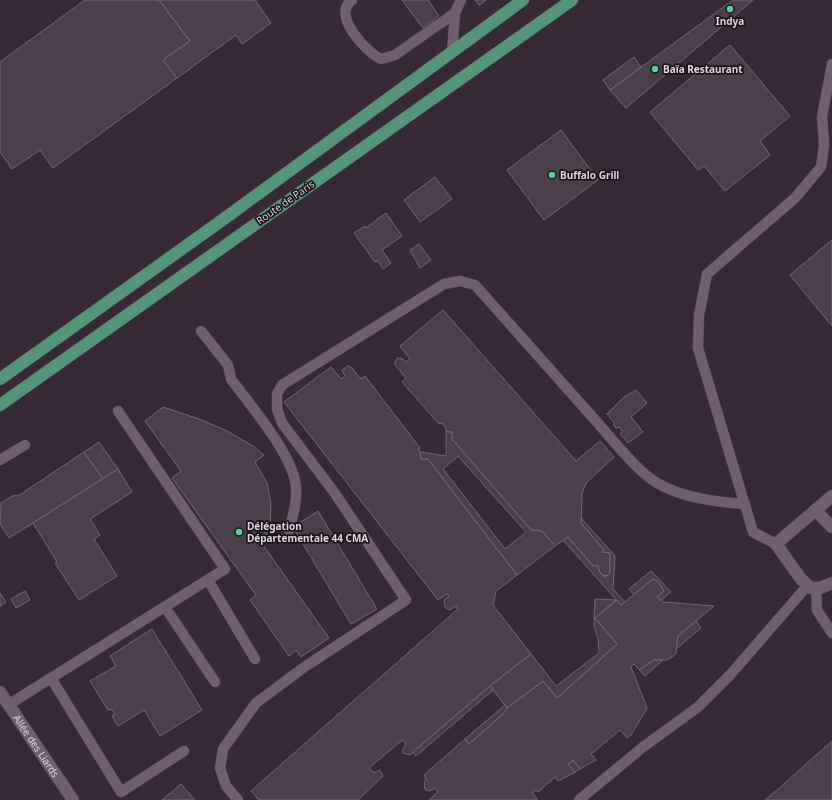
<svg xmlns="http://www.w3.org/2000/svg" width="832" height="800" viewBox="0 0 832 800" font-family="'Noto Sans',sans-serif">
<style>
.building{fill:#4c3d4b;stroke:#756574;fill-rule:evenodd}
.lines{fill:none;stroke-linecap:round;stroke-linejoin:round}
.lane-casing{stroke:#544853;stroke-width:11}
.street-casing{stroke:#544853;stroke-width:13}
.primary-casing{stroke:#544853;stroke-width:13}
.lane{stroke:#70606f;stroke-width:10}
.street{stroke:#70606f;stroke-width:12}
.primary{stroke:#549479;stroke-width:12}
.poi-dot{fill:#53d396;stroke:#1a141a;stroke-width:1.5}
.labels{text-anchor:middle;stroke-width:3.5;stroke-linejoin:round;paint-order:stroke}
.poi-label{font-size:10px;font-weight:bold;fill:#dfd6de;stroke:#1a141a;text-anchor:start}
.street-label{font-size:10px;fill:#dfd6de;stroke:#1a141a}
</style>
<rect width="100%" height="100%" fill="#372936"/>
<g class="building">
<polygon points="85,0 159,0 190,41 163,60 177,78 53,168 40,150 12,169 0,152 0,62"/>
<polygon points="159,0 255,0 271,23 242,44 236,35 177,78 163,60 190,41"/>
<polygon points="402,0 428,0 439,16 423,28"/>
<polygon points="475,0 486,0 479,5"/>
<polygon points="733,0 753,0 626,108 610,90"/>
<polygon points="730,45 790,116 760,141 770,155 725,191 704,166 698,170 650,112"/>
<polygon points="634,57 641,67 610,90 603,80"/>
<polygon points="561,130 598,180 544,220 507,170"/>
<polygon points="435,177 452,199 420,222 404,200"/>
<polygon points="386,213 402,236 382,250 391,263 383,269 378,261 375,262 354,233 365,226 366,228"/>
<polygon points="832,240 832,326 790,275"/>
<polygon points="419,244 431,260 420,268 410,250"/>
<polygon points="443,310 576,461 600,441 614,457 586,483 582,493 581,523 604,550 602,552 610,553 610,572 607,576 602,575 599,571 598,566 593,566 568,537 555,546 542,531 531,530 452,439 452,432 446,432 446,428 442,423 439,424 402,382 406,378 395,365 395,361 398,358 403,359 406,362 410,359 400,346"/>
<polygon points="348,366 351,367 361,379 365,376 420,448 418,449 422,454 421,459 428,459 517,575 496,591 493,605 531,654 490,686 410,755 403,753 403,749 406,744 402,740 369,768 374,773 380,770 383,776 358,800 259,800 251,791 458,609 456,606 449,610 445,607 444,600 449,596 447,594 438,600 284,402 331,367 341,379 345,376 342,370"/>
<polygon points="636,390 647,403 631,417 643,432 628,443 620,434 623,432 619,427 616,428 614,426 614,422 607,414 623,398"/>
<polygon points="163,407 199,419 225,430 253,446 264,455 255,462 267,483 271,504 270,522 263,545 329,638 301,657 296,650 289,656 250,600 256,595 172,478 181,471 145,421"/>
<path d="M446 432H452V439L531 530 542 531 555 546 517 575 428 459H421L420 452 446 456ZM458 456 526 532 505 549 443 469Z"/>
<polygon points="99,442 118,469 103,479 84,452"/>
<polygon points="84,452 103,479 9,538 0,524 1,503 14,495 18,496"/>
<polygon points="118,469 132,492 90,519 100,535 94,539 117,576 79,600 55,563 57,562 33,523"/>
<polygon points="318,511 377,609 351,624 293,527"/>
<polygon points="581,518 615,556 613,589 625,602 621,605 563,540 568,537 593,566 598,566 599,571 602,575 605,577 608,575 610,572 610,553 602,552 604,550 581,523"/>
<polygon points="651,571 671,592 661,600 657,597 664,591 658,582 653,579 634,595 629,589"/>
<polygon points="653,579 658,582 664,591 657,597 663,602 714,606 678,636 676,654 667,660 654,660 639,670 634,664 631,667 647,708 631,735 627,738 620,730 591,754 596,760 580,769 573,760 568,764 575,772 558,781 555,777 538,792 536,790 532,793 538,800 429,800 438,792 435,788 429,791 425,789 424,783 426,779 424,775 465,739 469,744 504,713 507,708 543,681 557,698 617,644 595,618 617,600 621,605"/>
<polygon points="25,591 30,600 16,608 11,599"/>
<polygon points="0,593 6,602 0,606"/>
<polygon points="595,599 616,600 594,619"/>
<polygon points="595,618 617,644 557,698 543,681 507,708 490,686 531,654 556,686 599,653 598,639 594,626"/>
<polygon points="696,621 701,628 676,649 678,636"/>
<polygon points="152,629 202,710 160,736 144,710 118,726 112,716 115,714 111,709 108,710 90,681 116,666 110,656"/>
<polygon points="654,660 663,660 645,676 639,670"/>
<polygon points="490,686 493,690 416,756 413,752"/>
<polygon points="505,705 507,708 504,713 469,744 465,739"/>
<polygon points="832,741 832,800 765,800 776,791"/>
<polygon points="573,760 580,769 575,772 568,764"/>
<polygon points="181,784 195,800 162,800"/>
</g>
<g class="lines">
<g class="lane-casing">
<g id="lane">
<path d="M352 0C331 15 366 52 381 59L395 55 455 13"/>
<polyline points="452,52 455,13 461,0"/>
<path d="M201 331 228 365 231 379C250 405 295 457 296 488 297 502 293 516 289 530"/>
<polyline points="0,460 25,445"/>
<polyline points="776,544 753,532 698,348 699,315 707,274 795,198 821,167 824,145 822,117 832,64"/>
<polyline points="208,580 255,659"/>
<polyline points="816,588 817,610 832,633"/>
<polyline points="165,607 215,682"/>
<polyline points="51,678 121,792 184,751"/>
<polyline points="8,705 225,569 118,411"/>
<path d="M238 800 226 786 220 768 223 749 256 703 303 668 406 600 334 492 282 423 277 409V394L282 385 444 284 460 281 475 285C515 330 555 375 596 421 612 439 637 471 657 483 683 498 716 502 745 504"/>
<polyline points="579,800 643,747 698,707 730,675 808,585"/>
</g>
</g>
<g class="street-casing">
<g id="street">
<polyline points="832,496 776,544 801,579 811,588 820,588 832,583"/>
<polyline points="815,510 832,527"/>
<path id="s1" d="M0 692 73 800"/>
</g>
</g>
<g class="primary-casing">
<g id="primary">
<polyline points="0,379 221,221 523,0"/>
<polyline points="0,405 572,0"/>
</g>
</g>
<use href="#lane" class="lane"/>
<use href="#street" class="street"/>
<use href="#primary" class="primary"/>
</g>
<g class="poi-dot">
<circle cx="730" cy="9" r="4"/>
<circle cx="655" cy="69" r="4"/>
<circle cx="552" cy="175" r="4"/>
<circle cx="239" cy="532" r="4"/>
</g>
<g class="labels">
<g class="poi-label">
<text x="730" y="25" text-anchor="middle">Indya</text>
<text x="663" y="73">Baïa Restaurant</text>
<text x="560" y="179">Buffalo Grill</text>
<text x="247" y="530">Délégation<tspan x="247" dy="12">Départementale 44 CMA</tspan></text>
</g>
<g class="street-label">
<text transform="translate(285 202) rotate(-35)" y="4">Route de Paris</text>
<text dy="4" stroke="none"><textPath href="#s1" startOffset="65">Allée des Liards</textPath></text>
</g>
</g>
</svg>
